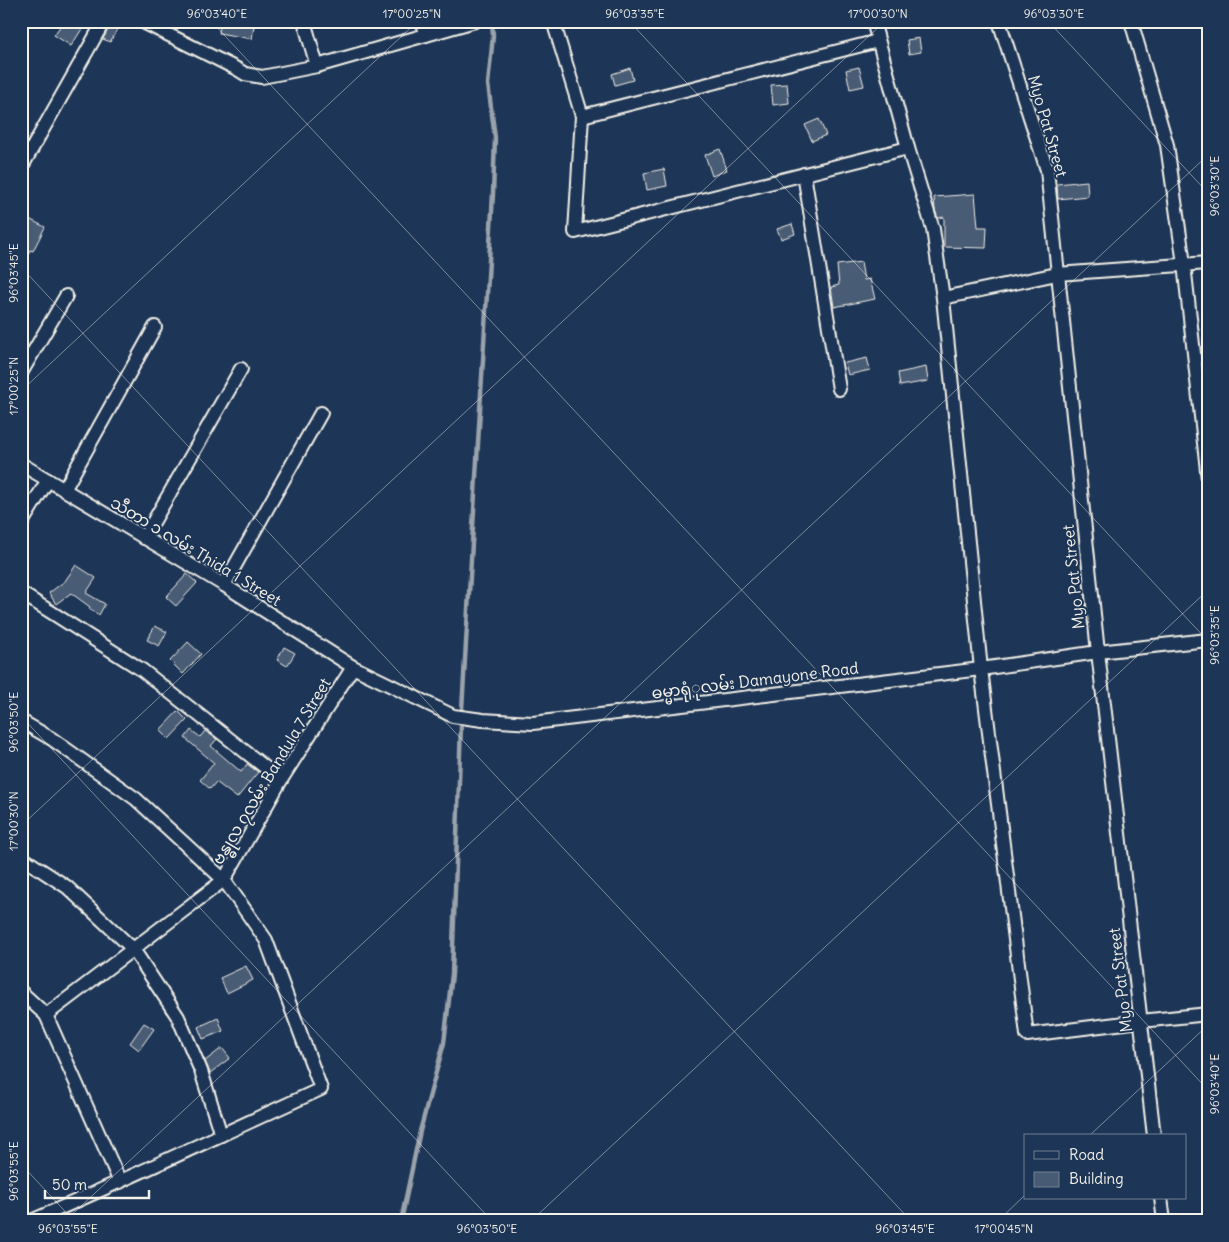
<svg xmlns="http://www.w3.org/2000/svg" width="1229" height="1242" viewBox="0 0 1229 1242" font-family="Delius,'Noto Sans Myanmar',sans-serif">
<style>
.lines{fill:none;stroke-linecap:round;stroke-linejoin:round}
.stream{stroke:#9aa2ab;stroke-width:4.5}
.building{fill:#485b74;stroke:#f4f1e8}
.minor-casing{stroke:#f4f1e8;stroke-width:16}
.minor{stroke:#1d3557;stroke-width:12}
.ticks{fill:none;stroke:#f4f1e8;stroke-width:1;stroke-opacity:0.45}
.labels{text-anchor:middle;stroke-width:4;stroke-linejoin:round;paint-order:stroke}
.street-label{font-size:16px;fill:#f4f1e8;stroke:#1d3557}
.neatline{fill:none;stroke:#f4f1e8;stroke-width:2}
.ticks-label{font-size:12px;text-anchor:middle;fill:#f4f1e8}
</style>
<rect width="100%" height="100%" fill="#1d3557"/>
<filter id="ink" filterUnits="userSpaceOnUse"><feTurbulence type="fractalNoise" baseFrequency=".02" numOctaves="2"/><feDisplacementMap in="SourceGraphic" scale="10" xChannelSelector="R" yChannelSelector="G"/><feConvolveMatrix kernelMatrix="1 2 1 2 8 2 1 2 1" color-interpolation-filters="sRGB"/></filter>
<g filter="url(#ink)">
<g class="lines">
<polyline class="stream" points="401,1221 420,1131 444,1043 452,974 461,726 493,194 495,138 488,84 493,36 492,21"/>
</g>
<g class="building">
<polygon points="64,21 87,21 71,46 54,35"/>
<polygon points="112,21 122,21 110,42 103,39"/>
<polygon points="221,21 254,26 252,39 219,33"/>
<polygon points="919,38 921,52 909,54 907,40"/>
<polygon points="859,67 864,86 850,89 846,70"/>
<polygon points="630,68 633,80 615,85 612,74"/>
<polygon points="787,84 789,103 773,105 771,85"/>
<polygon points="819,119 826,135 812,141 805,125"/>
<polygon points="720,149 727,170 712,176 705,155"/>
<polygon points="664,169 667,186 647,190 644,173"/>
<polygon points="1087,181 1088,196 1058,199 1057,184"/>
<polygon points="975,194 978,227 987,227 986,248 944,247 944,217 938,218 935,210 934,197"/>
<polygon points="21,215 45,227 33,251 30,250 21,268"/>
<polygon points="792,224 795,234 781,239 777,229"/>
<polygon points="861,262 864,280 870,279 875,299 834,307 831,287 839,285 837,265"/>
<polygon points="867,358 870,370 848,375 845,363"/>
<polygon points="926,367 928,381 900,386 898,373"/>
<polygon points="76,565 96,578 86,593 105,604 99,615 89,609 90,607 71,593 56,604 49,593 65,581"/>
<polygon points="187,574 197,583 176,606 166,597"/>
<polygon points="155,626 167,632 159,646 147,640"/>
<polygon points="188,642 201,654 183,674 170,661"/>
<polygon points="284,647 295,653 287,666 277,660"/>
<polygon points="178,711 187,720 169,739 160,730"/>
<polygon points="191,730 200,737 205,731 217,739 211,746 241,772 247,764 258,772 237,798 216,782 210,789 200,780 214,763 185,738"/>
<polygon points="246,966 253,980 227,993 220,978"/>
<polygon points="218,1018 223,1031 203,1039 198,1027"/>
<polygon points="144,1023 154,1029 139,1050 130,1043"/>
<polygon points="222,1048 230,1058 210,1073 205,1061"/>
</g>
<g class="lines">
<g class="minor-casing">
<g id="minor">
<polyline points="141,21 237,69 245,74 262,77 317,66 475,21"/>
<polyline points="304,21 317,66"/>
<polyline points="422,21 426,35"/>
<polyline points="553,21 582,116 575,232 908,148"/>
<polyline points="873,21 908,148 933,229 943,298 981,669 1027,1035 1141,1021 1208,1014"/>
<polyline points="999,21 1047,170 1098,652 1154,1136"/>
<polyline points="1131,21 1167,145 1184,264 1208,479"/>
<polyline points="582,116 878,41"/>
<polyline points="21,168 104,21"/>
<polyline points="804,174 839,389"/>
<polyline points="943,298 1057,274 1208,263"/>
<polyline points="21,373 66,296"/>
<polyline points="21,464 224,585 353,667 453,716 483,720 533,723 981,669 1098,652 1208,640"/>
<polyline points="64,490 155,327"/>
<polyline points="21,524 48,480"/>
<polyline points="144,538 241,369"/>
<polyline points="224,585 321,413"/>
<polyline points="21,593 142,670 281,780"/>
<path d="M21 721 52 739 136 799 224 880 266 940 321 1089C224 1133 128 1179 31 1221"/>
<polyline points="21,857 67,887 133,949 178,1017 201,1071 221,1135"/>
<polyline points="21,992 46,1015 120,1182"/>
<polyline points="46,1015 224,880 281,780 353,667"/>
<polyline points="1161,1198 1164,1221"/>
</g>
</g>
<use href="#minor" class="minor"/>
</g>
</g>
<path class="ticks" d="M211 21 1208 1090M629 21 1208 641M1048 21 1208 193M21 267 911 1221M21 391 418 21M21 716 492 1221M21 826 885 21M1089 1136 1208 1025M21 1164 74 1221M65 1221 1208 155M531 1221 1208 590M998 1221 1025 1195"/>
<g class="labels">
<g class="street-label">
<text transform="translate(1048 126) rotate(74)" y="6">Myo Pat Street</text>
<text transform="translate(196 551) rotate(31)" y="6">သီတာ ၁ လမ်း Thida 1 Street</text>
<text transform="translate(1073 577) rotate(-96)" y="6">Myo Pat Street</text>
<text transform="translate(755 680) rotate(-7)" y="6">ဓမ္မာရုံုလမ်း Damayone Road</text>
<text transform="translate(271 771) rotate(-59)" y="6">ဗန္ဓုလ ၇လမ်း Bandula 7 Street</text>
<text transform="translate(1120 980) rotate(-97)" y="6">Myo Pat Street</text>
</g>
</g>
<rect width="1229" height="1242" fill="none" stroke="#1d3557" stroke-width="55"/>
<rect x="1024" y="1134" width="162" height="65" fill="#1d3557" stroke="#738091"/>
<rect x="1034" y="1151" width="25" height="8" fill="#1d3557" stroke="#738091"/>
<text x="1069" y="1160" font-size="15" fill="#f4f1e8">Road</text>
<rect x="1034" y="1172" width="25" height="15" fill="#485b74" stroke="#738091"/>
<text x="1069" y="1184" font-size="15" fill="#f4f1e8">Building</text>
<path d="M45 1190v8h104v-8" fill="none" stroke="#f4f1e8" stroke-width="2.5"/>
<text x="52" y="1190" font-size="15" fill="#f4f1e8" stroke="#1d3557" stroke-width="4" paint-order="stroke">50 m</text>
<rect x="28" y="28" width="1174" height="1186" class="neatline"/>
<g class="ticks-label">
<text x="217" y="18">96°03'40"E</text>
<text x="412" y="18">17°00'25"N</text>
<text x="635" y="18">96°03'35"E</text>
<text x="878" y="18">17°00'30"N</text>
<text x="1054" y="18">96°03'30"E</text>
<text transform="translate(1215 186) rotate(-90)" y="4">96°03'30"E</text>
<text transform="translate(14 273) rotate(-90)" y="4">96°03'45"E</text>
<text transform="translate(14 386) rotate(-90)" y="4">17°00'25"N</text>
<text transform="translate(1215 635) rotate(-90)" y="4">96°03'35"E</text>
<text transform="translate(14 722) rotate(-90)" y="4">96°03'50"E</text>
<text transform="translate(14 821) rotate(-90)" y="4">17°00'30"N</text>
<text transform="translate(1215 1084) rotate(-90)" y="4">96°03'40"E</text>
<text transform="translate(14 1171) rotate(-90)" y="4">96°03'55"E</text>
<text x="68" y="1233">96°03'55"E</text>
<text x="487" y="1233">96°03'50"E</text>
<text x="905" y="1233">96°03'45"E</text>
<text x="1004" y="1233">17°00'45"N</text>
</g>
</svg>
